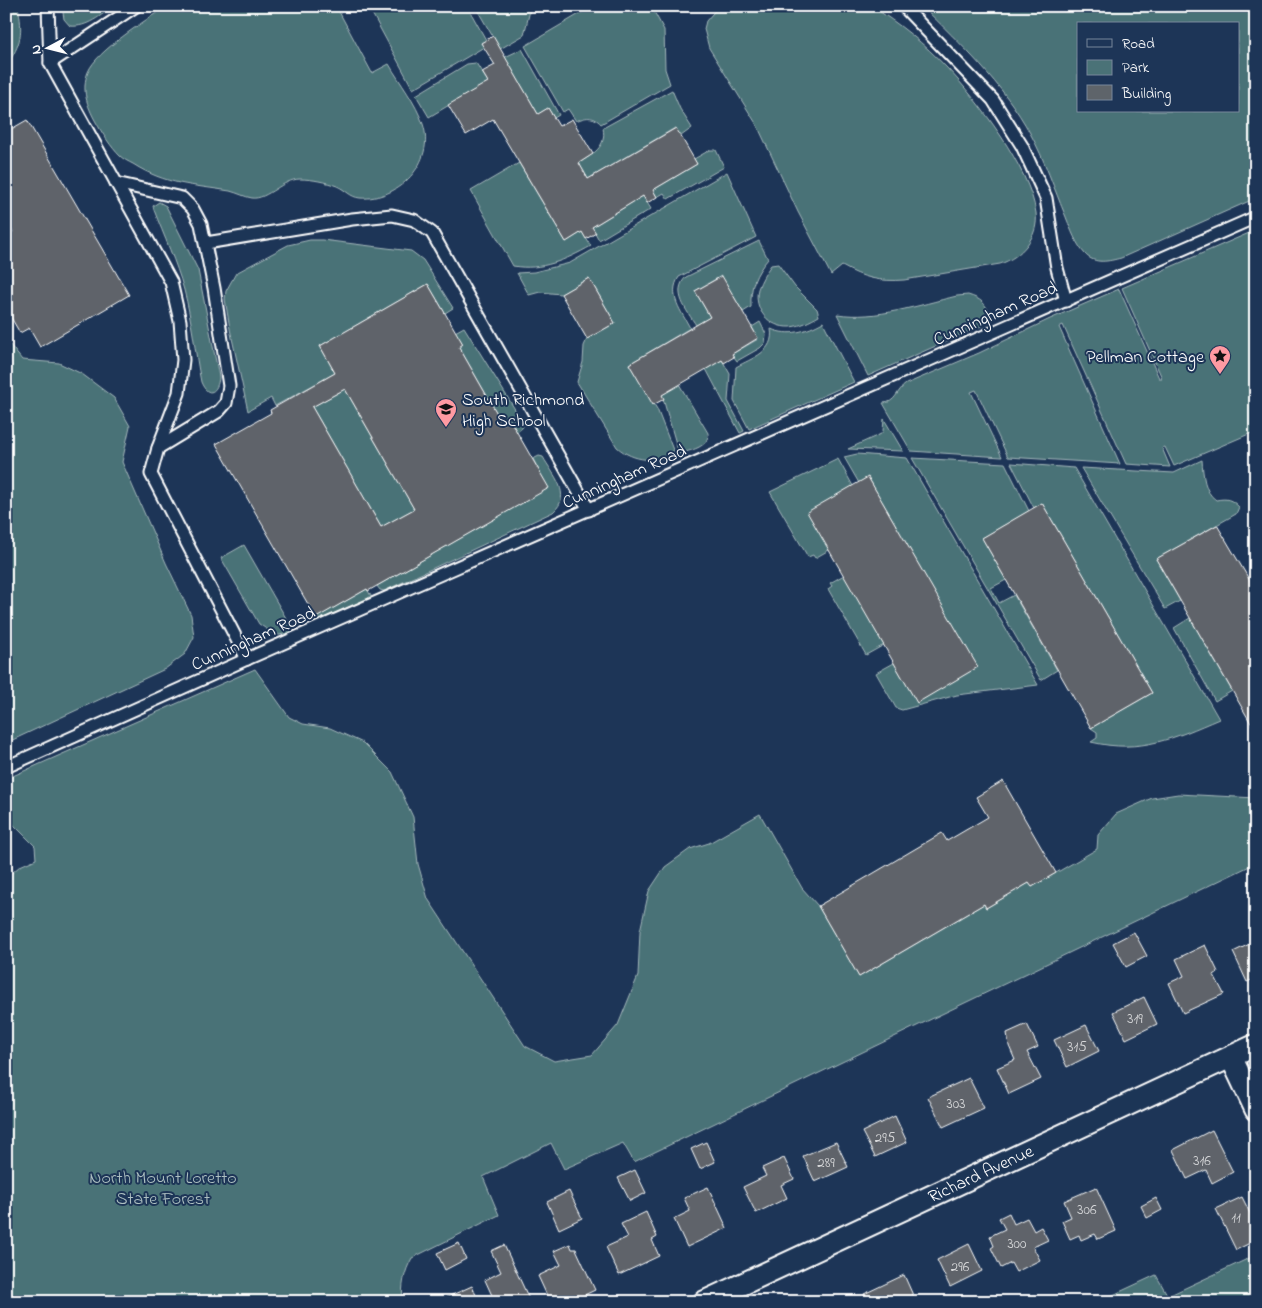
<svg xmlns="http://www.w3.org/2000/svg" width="1262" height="1308" viewBox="0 0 1262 1308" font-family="'Indie Flower',sans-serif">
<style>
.green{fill:#4a7277;stroke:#a4b8bb;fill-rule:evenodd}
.building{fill:#5e646a;stroke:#fff;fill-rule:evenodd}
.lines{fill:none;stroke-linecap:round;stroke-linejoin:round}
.lane-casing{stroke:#fff;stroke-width:15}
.street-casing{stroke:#fff;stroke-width:25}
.lane{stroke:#1d3557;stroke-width:11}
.street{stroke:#1d3557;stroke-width:21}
.labels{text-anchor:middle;stroke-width:4;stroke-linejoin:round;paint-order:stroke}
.number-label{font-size:15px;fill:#d7d8da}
.street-label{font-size:18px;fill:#fff;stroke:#1d3557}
.poi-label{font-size:18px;fill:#fff;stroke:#1d3557;text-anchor:end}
.park-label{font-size:18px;fill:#aec0c2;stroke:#1d3557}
</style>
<rect width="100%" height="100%" fill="#1d3557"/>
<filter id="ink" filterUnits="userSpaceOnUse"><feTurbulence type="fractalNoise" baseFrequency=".02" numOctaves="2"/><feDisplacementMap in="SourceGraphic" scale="10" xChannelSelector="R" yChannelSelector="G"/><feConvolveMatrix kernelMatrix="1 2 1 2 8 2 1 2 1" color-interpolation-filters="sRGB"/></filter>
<g filter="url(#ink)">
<g class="green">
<path d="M6 6H18C23 33 22 43 6 66Z"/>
<path d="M62 6H114C101 15 87 28 70 26L64 19Z"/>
<path d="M166 6H336L372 73 389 64C400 83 416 103 423 124 436 162 398 201 360 198 350 197 346 190 337 186 326 182 312 179 300 179 283 179 267 200 252 198 245 197 238 193 230 191 193 185 166 185 133 164 129 162 123 159 120 156 111 147 102 133 96 122 87 106 81 89 88 72 97 50 146 21 166 6Z"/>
<polygon points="368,6 467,6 486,40 481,43 484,47 413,89"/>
<polygon points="475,6 531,6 524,35 500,49"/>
<path d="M593 6H651L664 30 665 69 670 84 601 124C593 115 585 117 576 121L568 109 563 112 525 46Z"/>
<path d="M719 6H871C898 23 925 44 947 68 978 100 1030 169 1036 213 1039 237 1021 257 1000 264L904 280C880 282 863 278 842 266L831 275 798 212 757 125 709 48 704 29 706 21Z"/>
<path d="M922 6H1256V198L1121 258C1109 261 1095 265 1085 254 1076 244 1071 230 1066 217 1054 189 1045 160 1030 133 1004 85 961 44 922 6ZM1078 24H1238V111H1078Z"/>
<polygon points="522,49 559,115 554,118 548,108 538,114 505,57"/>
<polygon points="476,63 488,82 429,117 416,95 467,64"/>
<path d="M672 90 680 109 692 128 681 136 675 128 588 179 579 163C593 154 607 147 603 128Z"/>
<polygon points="710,150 716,150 724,167 668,199 664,193 657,197 653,190 697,164 694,159"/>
<path d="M519 163 566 242 582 232 591 246C566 260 541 271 513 266L471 191Z"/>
<path d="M727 172 756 237 679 277C667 295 682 312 690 328L629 364 657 409 675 455C655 462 634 462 617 447L577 382 583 362 584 346 587 339 615 323 589 278 561 294 540 292 529 295 517 273 534 272 570 263Z"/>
<polygon points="643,196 651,209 599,240 592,227"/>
<path d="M159 202 166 206 198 270 219 377C218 392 208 399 201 382 195 352 192 320 184 290 176 262 164 236 154 210L153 206Z"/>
<path d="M1256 230V431L1174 466 1165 447 1162 448 1170 467 1126 464 1063 325 1059 327 1120 464 1008 457 976 390 971 392 1002 457 911 451 883 403C896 403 896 391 906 384L979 353 1050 319 1119 289 1159 378H1162L1122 288Z"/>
<polygon points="310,240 322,240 411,251 423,260 453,308 445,313 428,284 320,346 335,373 275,406 271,398 248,411 230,329 225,299 226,291 236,273 288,245"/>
<path d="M759 241 768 259C755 274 750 287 751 307L743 312 721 276 695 291 710 317 696 325C687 311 671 292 686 277Z"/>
<path d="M778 264 795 287 817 309 819 316C810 321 801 326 790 327 769 328 753 309 758 289 761 280 766 272 771 265Z"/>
<path d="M968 295C981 299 986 303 990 316L987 321 981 326 868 376 837 314C877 320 918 305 957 296Z"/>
<polygon points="760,322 766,334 765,343 760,348 737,361 732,354 758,339 752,327"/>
<path d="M823 322 854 382 749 429 734 401 736 367C752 358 775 352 771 329 789 337 807 331 823 322Z"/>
<polygon points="464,327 524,424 522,428 517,432 510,420 503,424 459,347 463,344 455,332"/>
<polygon points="6,340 22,360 59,363 82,374 114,398 130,426 122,462 166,563 191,615 194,637 185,654 165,669 6,743"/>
<polygon points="722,360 730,374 728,401 744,431 740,433 706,369"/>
<path d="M679 384 708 433C709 448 690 450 679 454L662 395Z"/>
<polygon points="345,389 414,509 381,527 312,407"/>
<polygon points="884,419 903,451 848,449 881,434 883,431"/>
<polygon points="857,454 907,458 1038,685 957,695 902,710 896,708 876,673 894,663 917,702 977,667 868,477 859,483 844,457"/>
<path d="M539 456 543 457C553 475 573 495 553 512L384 591 380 590 377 586 548 488 533 459Z"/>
<polygon points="912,458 1005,463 1029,511 982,538 1006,580 991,588 999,603 1014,595 1057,670 1041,680"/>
<polygon points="838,459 853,486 829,550 815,558 813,555 808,557 770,492"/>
<path d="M1202 460C1203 474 1204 492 1216 500 1227 498 1231 499 1239 507L1236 514 1156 559 1180 601 1165 609 1081 468 1174 473Z"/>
<path d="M1011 463 1074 468 1219 719C1174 738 1141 754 1091 742L1097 738V732L1091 728 1152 693 1042 503 1034 508Z"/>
<polygon points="244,545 294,632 279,635 271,632 259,624 221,558"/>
<polygon points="844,575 884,645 866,655 828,589 832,586 830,583"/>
<polygon points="367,589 371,596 367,599 315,622 310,621"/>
<polygon points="1190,618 1232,691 1215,701 1174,628"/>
<path d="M255 669 289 717 303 724 330 728 363 743 392 772 413 817 418 864 428 899 525 1046 554 1061 592 1055 618 1025 638 976 640 931 649 891 665 867 690 849 709 843 760 814 802 888 818 906 859 977 984 904 986 908 1029 883 1032 887 1097 849 1098 835 1116 814 1152 798 1178 794 1256 798V863L634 1162 623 1143 564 1169 551 1143 483 1177 499 1215 412 1258C404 1272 401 1287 403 1302H6V878L20 866 36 859 35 846 14 825 6 814V779Z"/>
<polygon points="1256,1255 1256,1302 1098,1302 1156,1275 1168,1296"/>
</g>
<g class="building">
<polygon points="493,36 538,114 548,108 559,126 572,119 593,154 579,163 588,179 676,128 697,164 653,190 657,197 647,203 643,196 592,227 596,233 586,239 582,232 566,242 493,119 466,135 448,105 488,82 482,72 495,65 481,43"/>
<polygon points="27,120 129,295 40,347 29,328 20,333 6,309 6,235 13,232 6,220 6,132"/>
<polygon points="722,276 758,338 732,354 734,357 724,363 722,360 662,395 664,399 653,405 629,364 710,317 695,291"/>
<polygon points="589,278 615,323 587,339 561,294"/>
<path d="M428 284 463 344 459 347 503 424 510 420 549 488 368 591 367 589 316 618 216 444 271 413 270 410 335 373 320 346ZM345 389 414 509 381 527 312 407Z"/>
<polygon points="868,477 978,667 917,703 807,512"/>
<polygon points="1042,503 1152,693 1091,728 982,538"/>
<polygon points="1217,525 1256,591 1256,732 1156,559"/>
<polygon points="1003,781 1056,873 1032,887 1029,883 986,908 984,904 859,977 818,906 942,833 947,841 988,817 976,797"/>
<polygon points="1134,932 1147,956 1126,967 1113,943"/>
<polygon points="1256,941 1256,978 1247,982 1233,952"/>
<polygon points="1205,945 1218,972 1214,975 1224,994 1183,1013 1169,983 1184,976 1176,959"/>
<polygon points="1144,997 1157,1024 1126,1039 1113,1012"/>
<polygon points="1027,1024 1038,1047 1027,1052 1041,1079 1009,1094 997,1068 1015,1060 1009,1046 1007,1033"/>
<polygon points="1086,1025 1099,1051 1067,1067 1054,1040"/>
<polygon points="969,1078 984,1108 943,1127 928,1097"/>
<polygon points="895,1116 907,1142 875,1157 862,1132"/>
<polygon points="1212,1130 1233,1172 1212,1183 1206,1170 1187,1179 1173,1150"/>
<polygon points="706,1142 715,1162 700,1169 691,1149"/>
<polygon points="836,1142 848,1167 815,1182 803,1156"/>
<polygon points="784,1158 794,1179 781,1185 787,1198 756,1213 743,1187 766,1176 762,1168"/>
<polygon points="635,1170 646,1193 630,1201 618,1178"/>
<polygon points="708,1187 727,1228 687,1247 674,1219 690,1211 684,1198"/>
<polygon points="1096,1187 1116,1231 1098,1239 1095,1234 1081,1240 1079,1235 1070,1239 1062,1221 1071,1217 1064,1201"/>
<polygon points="569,1191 582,1218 559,1229 547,1202"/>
<polygon points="1242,1197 1256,1225 1256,1240 1236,1250 1216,1209"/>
<polygon points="1156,1198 1162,1210 1147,1218 1141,1206"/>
<polygon points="646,1212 657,1237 652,1240 659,1256 619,1275 606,1247 628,1237 621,1224"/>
<polygon points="1009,1213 1014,1224 1027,1218 1034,1231 1041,1227 1048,1240 1033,1247 1040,1260 1016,1272 1011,1263 1001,1268 991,1248 994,1246 990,1236 1005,1229 999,1218"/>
<polygon points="459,1243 466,1259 445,1270 437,1253"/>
<polygon points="570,1244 572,1249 576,1249 595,1290 570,1302 550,1302 538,1276 561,1265 554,1251"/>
<polygon points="969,1244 982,1271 950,1287 937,1260"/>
<polygon points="504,1245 530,1301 529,1302 495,1302 485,1280 501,1272 491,1251"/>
<polygon points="904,1275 916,1302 868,1302 864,1294"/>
<polygon points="472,1286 479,1302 442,1302 441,1300"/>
</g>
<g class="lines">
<g class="lane-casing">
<g id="lane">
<polyline points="48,6 50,63 171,282 180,321 183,360 179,393 158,448 151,474 247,659"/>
<polyline points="903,6 993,100 1022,146 1046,198 1057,268 1066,301"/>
<polyline points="50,63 136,6"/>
<polyline points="116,183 182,198 193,209 201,224 214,288 229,386 226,403 219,411 158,448"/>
<polyline points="206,243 352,219 392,215 414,220 432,233 589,510"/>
<polyline points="6,767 247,659 1256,217"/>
</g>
</g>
<g class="street-casing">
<g id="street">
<polyline points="1231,1057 1256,1110"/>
<path id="s1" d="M704 1302 1256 1045"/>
</g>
</g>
<use href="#lane" class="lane"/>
<use href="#street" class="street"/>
</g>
</g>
<defs>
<g id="sight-pin" transform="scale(1.125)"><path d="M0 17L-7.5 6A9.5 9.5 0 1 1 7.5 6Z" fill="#ff9aa2" stroke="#1d3557"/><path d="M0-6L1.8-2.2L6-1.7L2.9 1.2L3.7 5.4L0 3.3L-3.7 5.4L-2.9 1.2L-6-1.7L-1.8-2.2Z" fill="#111"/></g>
<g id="school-pin" transform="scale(1.125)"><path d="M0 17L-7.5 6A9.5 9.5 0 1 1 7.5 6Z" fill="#ff9aa2" stroke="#1d3557"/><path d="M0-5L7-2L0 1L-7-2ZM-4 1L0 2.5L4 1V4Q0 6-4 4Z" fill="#111"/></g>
</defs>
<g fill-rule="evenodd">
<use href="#sight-pin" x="1220" y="356"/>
<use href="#school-pin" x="446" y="409"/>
</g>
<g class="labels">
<g class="number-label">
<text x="1135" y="1023">319</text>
<text x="1077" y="1051">315</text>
<text x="956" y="1108">303</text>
<text x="885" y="1142">295</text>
<text x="1202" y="1165">316</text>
<text x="826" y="1167">289</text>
<text x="1087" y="1214">306</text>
<text x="1236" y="1222">11</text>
<text x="1017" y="1248">300</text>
<text x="960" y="1271">296</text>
</g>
<g class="street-label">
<text transform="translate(995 313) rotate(-24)" y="6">Cunningham Road</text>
<text transform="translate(624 476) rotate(-24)" y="6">Cunningham Road</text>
<text transform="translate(253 638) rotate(-24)" y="6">Cunningham Road</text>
<text dy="6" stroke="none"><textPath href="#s1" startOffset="305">Richard Avenue</textPath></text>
</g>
<g class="poi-label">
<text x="1204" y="362">Pellman Cottage</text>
<text x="462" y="405" text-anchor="start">South Richmond<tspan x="462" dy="21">High School</tspan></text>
</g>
<g class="park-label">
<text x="163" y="1183">North Mount Loretto<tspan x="163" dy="21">State Forest</tspan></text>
</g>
</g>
<rect width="1262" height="1308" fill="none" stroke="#1d3557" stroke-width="25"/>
<rect x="12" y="12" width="1237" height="1283" fill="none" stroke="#fff" stroke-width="2" filter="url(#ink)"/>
<rect x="1077" y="22" width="162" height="90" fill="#1d3557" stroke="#77869a"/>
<rect x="1087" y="39" width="25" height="8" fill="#1d3557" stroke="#77869a"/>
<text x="1122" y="48" font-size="15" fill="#ffffff">Road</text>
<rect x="1087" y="60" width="25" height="15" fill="#4a7277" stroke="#77869a"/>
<text x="1122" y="72" font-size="15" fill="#ffffff">Park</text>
<rect x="1087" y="85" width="25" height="15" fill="#5e646a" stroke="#77869a"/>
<text x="1122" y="98" font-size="15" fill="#ffffff">Building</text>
<g transform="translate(48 48) rotate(263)" stroke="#1d3557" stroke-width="4" paint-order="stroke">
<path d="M0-4L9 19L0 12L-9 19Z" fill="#ffffff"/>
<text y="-8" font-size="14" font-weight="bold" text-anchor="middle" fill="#ffffff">N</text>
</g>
</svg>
